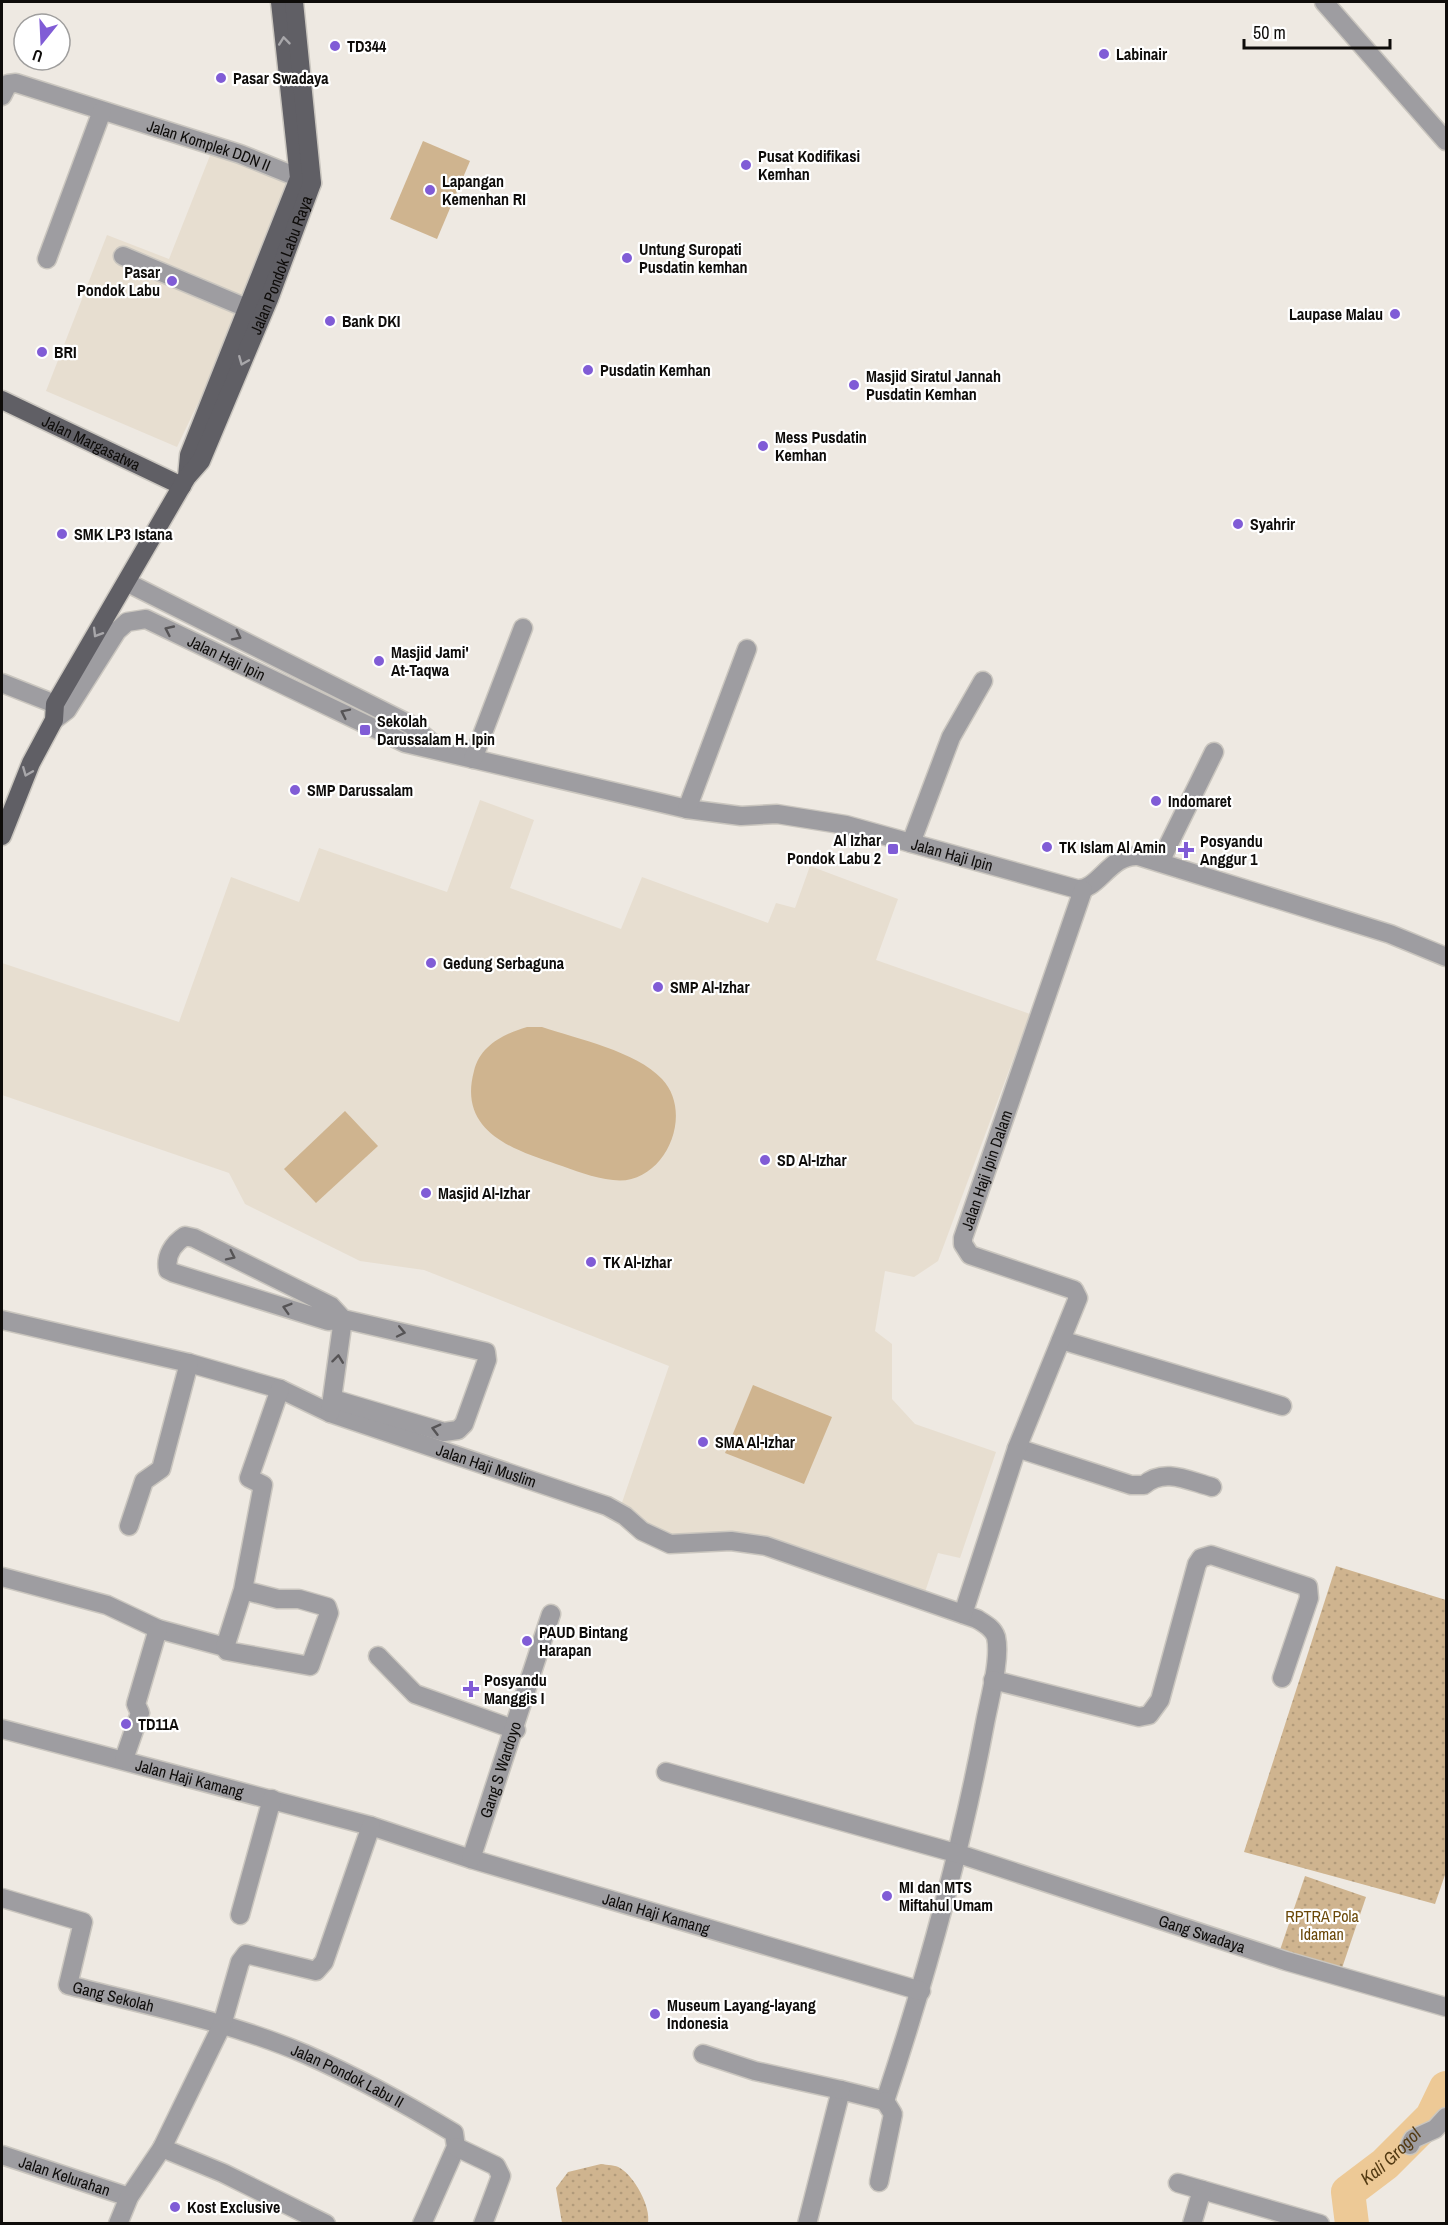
<svg xmlns="http://www.w3.org/2000/svg" width="1448" height="2225" viewBox="0 0 1448 2225" font-family="'Archivo Narrow',sans-serif">
<style>
.built{fill:#e7ded0}
.green{fill:url(#green-dots)}
.pitch{fill:#cfb48f}
.lines{fill:none;stroke-linecap:round;stroke-linejoin:round}
.river{stroke:#edc996;stroke-width:34}
.minor-casing{stroke:#cac6bf;stroke-width:21}
.major-casing{stroke:#cac6bf;stroke-width:21}
.minor{stroke:#9e9da1;stroke-width:18}
.major{stroke:#605f65;stroke-width:18}
.oneway{stroke:#a8a7aa}
.oneway2{stroke:#565456}
.poi-dot{fill:#805cd6;stroke:#fff;stroke-width:2}
.labels{text-anchor:middle;stroke-width:4.5;stroke-linejoin:round;paint-order:stroke}
.poi-label{font-size:16px;font-weight:bold;fill:#0e0c0a;stroke:#fff;text-anchor:start}
.street-label{font-size:16px;fill:#0e0c0a;stroke:#fff}
.park-label{font-size:16px;fill:#6a4808;stroke:#fff}
.water-label{font-size:18px;font-style:italic;fill:#533a12;stroke:#fff}
</style>
<defs>
<pattern id="green-dots" width="8" height="8" patternUnits="userSpaceOnUse" patternTransform="scale(1.5)"><rect width="8" height="8" fill="#cfb48f"/><path d="M2 2h.1M6 6h.1" fill="none" stroke="#b19a7a" stroke-width="1.8" stroke-linecap="round"/></pattern>
</defs>
<rect width="100%" height="100%" fill="#eee9e2"/>
<g class="built">
<polygon points="213,148 293,176 246,303 177,447 46,391 107,235 169,259"/>
<polygon points="480,800 534,820 510,888 621,929 642,877 768,923 776,903 795,908 810,866 898,899 876,960 1030,1014 938,1261 914,1277 885,1271 875,1331 892,1344 892,1399 915,1424 996,1452 960,1558 938,1553 920,1607 777,1543 670,1549 617,1517 669,1366 424,1270 360,1261 245,1204 229,1173 2,1095 2,963 179,1022 231,877 299,902 319,848 447,892"/>
</g>
<g class="green">
<polygon points="1336,1566 1446,1600 1446,1872 1435,1904 1244,1852"/>
<polygon points="1305,1876 1366,1897 1340,1974 1279,1953"/>
<path d="M601 2164C607 2165 616 2165 620 2168 635 2177 651 2207 648 2223H562L556 2188 568 2172Z"/>
</g>
<g class="pitch">
<polygon points="423,141 470,161 437,239 390,219"/>
<path d="M527 1027H542C577 1039 636 1051 662 1079 696 1115 663 1187 613 1180 593 1178 574 1170 556 1164 510 1149 458 1130 474 1071 480 1046 503 1034 527 1027Z"/>
<polygon points="345,1111 378,1146 316,1203 284,1169"/>
<polygon points="753,1385 832,1417 804,1484 725,1453"/>
</g>
<g class="lines">
<path class="river" id="s1" d="M1352 2224 1348 2192 1385 2164 1432 2117 1446 2088"/>
<g class="minor-casing">
<g id="minor">
<polyline points="1324,2 1446,141"/>
<path id="s2" d="M2 96 8 84 16 83 240 154 312 183"/>
<polyline points="123,256 249,309"/>
<polyline points="47,259 102,111"/>
<polyline points="128,583 411,725 437,747"/>
<polyline points="2,683 55,704"/>
<path id="s3" d="M54 720 67 710 117 631 127 622 146 619 405 743 687 809 741 816 777 814 846 825 1077 889C1098 891 1110 854 1138 856L1390 934 1446 957"/>
<polyline points="473,759 523,628"/>
<polyline points="687,809 747,649"/>
<polyline points="911,843 951,737 983,681"/>
<polyline points="1160,862 1214,752"/>
<path id="s4" d="M2 1320 189 1363 280 1389 330 1413 607 1506 625 1516 642 1531 670 1544 731 1541 766 1546 977 1619C985 1624 993 1628 996 1637 1001 1659 989 1701 985 1723 961 1852 926 1977 885 2101L841 2090 807 2224"/>
<polyline points="1061,1340 1282,1406"/>
<path d="M330 1413 343 1319 331 1306 194 1238 185 1236C173 1244 165 1256 168 1270L174 1273 328 1321 343 1319 486 1352 487 1360 464 1424 458 1430 444 1432 333 1399"/>
<path d="M1017 1448 1131 1485H1144C1164 1467 1189 1481 1212 1487"/>
<polyline points="129,1526 144,1481 161,1469 189,1363"/>
<polyline points="2,1577 107,1605 158,1629 225,1647"/>
<polyline points="243,1590 278,1599 299,1599 327,1607 329,1613 310,1666 227,1651 225,1647 243,1590 263,1485 249,1478 280,1389"/>
<path id="s5" d="M963 1614 1017 1448 1078 1298 1074 1290 970 1255 963 1244V1238L1083 890"/>
<polyline points="378,1656 415,1694 516,1730"/>
<polyline points="993,1680 1139,1717 1149,1715 1160,1700 1197,1564 1201,1558 1211,1555 1308,1587 1309,1598 1282,1678"/>
<path id="s6" d="M2 1729 371 1826 471 1859 921 1991"/>
<polyline points="124,1759 140,1713 136,1704 158,1629"/>
<path id="s7" d="M666 1772 959 1854 1286 1961 1446 2007"/>
<path id="s8" d="M471 1859 551 1614"/>
<path id="s9" d="M2 1898 83 1922 68 1985C147 2005 230 2022 305 2054 357 2077 406 2104 454 2133L456 2147 422 2224"/>
<polyline points="240,1915 272,1799"/>
<polyline points="703,2054 755,2071 841,2090"/>
<polyline points="1410,2145 1413,2139 1435,2129 1446,2117"/>
<polyline points="456,2147 496,2166 501,2176 483,2224"/>
<polyline points="162,2148 223,2173 326,2224"/>
<path id="s10" d="M2 2155 129 2197"/>
<polyline points="879,2182 893,2114 885,2101"/>
<polyline points="1178,2183 1320,2224"/>
<polyline points="118,2224 129,2197 162,2148 222,2025 240,1962 246,1954 316,1971 324,1962 371,1826"/>
<polyline points="1192,2224 1202,2190"/>
</g>
</g>
<g class="major-casing">
<g id="major">
<path id="s11" d="M2 400 182 486"/>
<polyline points="187,477 189,455 299,178 280,2"/>
<path id="s12" d="M2 836 31 763 54 720 55 704 187 477 201 461 269 299 312 183 294 2"/>
</g>
</g>
<use href="#minor" class="minor"/>
<use href="#major" class="major"/>
</g>
<defs><path id="oneway-chevron" d="M-2-3.5L2.5 0L-2 3.5" fill="none" stroke-width="1.6" stroke-linecap="round" stroke-linejoin="round" transform="scale(1.5)"/></defs>
<g class="oneway">
<use href="#oneway-chevron" transform="translate(284 41) rotate(-96)"/>
<use href="#oneway-chevron" transform="translate(243 361) rotate(112)"/>
<use href="#oneway-chevron" transform="translate(97 633) rotate(121)"/>
<use href="#oneway-chevron" transform="translate(27 772) rotate(112)"/>
</g>
<g class="oneway2">
<use href="#oneway-chevron" transform="translate(169 630) rotate(-155)"/>
<use href="#oneway-chevron" transform="translate(237 636) rotate(27)"/>
<use href="#oneway-chevron" transform="translate(345 713) rotate(-154)"/>
<use href="#oneway-chevron" transform="translate(231 1256) rotate(26)"/>
<use href="#oneway-chevron" transform="translate(287 1308) rotate(-163)"/>
<use href="#oneway-chevron" transform="translate(401 1332) rotate(12)"/>
<use href="#oneway-chevron" transform="translate(338 1359) rotate(-83)"/>
<use href="#oneway-chevron" transform="translate(436 1429) rotate(-165)"/>
</g>
<g class="poi-dot">
<circle cx="335" cy="46" r="6"/>
<circle cx="1104" cy="54" r="6"/>
<circle cx="221" cy="78" r="6"/>
<circle cx="746" cy="165" r="6"/>
<circle cx="430" cy="190" r="6"/>
<circle cx="627" cy="258" r="6"/>
<circle cx="172" cy="281" r="6"/>
<circle cx="1395" cy="314" r="6"/>
<circle cx="330" cy="321" r="6"/>
<circle cx="42" cy="352" r="6"/>
<circle cx="588" cy="370" r="6"/>
<circle cx="854" cy="385" r="6"/>
<circle cx="763" cy="446" r="6"/>
<circle cx="1238" cy="524" r="6"/>
<circle cx="62" cy="534" r="6"/>
<circle cx="379" cy="661" r="6"/>
<rect x="359" y="724" width="12" height="12" rx="3"/>
<circle cx="295" cy="790" r="6"/>
<circle cx="1156" cy="801" r="6"/>
<circle cx="1047" cy="847" r="6"/>
<rect x="887" y="843" width="12" height="12" rx="3"/>
<path d="M1183 841h6v6h6v6h-6v6h-6v-6h-6v-6h6z"/>
<circle cx="431" cy="963" r="6"/>
<circle cx="658" cy="987" r="6"/>
<circle cx="765" cy="1160" r="6"/>
<circle cx="426" cy="1193" r="6"/>
<circle cx="591" cy="1262" r="6"/>
<circle cx="703" cy="1442" r="6"/>
<circle cx="527" cy="1641" r="6"/>
<path d="M468 1680h6v6h6v6h-6v6h-6v-6h-6v-6h6z"/>
<circle cx="126" cy="1724" r="6"/>
<circle cx="887" cy="1896" r="6"/>
<circle cx="655" cy="2014" r="6"/>
<circle cx="175" cy="2207" r="6"/>
</g>
<g class="labels">
<g class="poi-label">
<text x="347" y="52">TD344</text>
<text x="1116" y="60">Labinair</text>
<text x="233" y="84">Pasar Swadaya</text>
<text x="758" y="162">Pusat Kodifikasi<tspan x="758" dy="18">Kemhan</tspan></text>
<text x="442" y="187">Lapangan<tspan x="442" dy="18">Kemenhan RI</tspan></text>
<text x="639" y="255">Untung Suropati<tspan x="639" dy="18">Pusdatin kemhan</tspan></text>
<text x="160" y="278" text-anchor="end">Pasar<tspan x="160" dy="18">Pondok Labu</tspan></text>
<text x="1383" y="320" text-anchor="end">Laupase Malau</text>
<text x="342" y="327">Bank DKI</text>
<text x="54" y="358">BRI</text>
<text x="600" y="376">Pusdatin Kemhan</text>
<text x="866" y="382">Masjid Siratul Jannah<tspan x="866" dy="18">Pusdatin Kemhan</tspan></text>
<text x="775" y="443">Mess Pusdatin<tspan x="775" dy="18">Kemhan</tspan></text>
<text x="1250" y="530">Syahrir</text>
<text x="74" y="540">SMK LP3 Istana</text>
<text x="391" y="658">Masjid Jami'<tspan x="391" dy="18">At-Taqwa</tspan></text>
<text x="377" y="727">Sekolah<tspan x="377" dy="18">Darussalam H. Ipin</tspan></text>
<text x="307" y="796">SMP Darussalam</text>
<text x="1168" y="807">Indomaret</text>
<text x="881" y="846" text-anchor="end">Al Izhar<tspan x="881" dy="18">Pondok Labu 2</tspan></text>
<text x="1200" y="847">Posyandu<tspan x="1200" dy="18">Anggur 1</tspan></text>
<text x="1059" y="853">TK Islam Al Amin</text>
<text x="443" y="969">Gedung Serbaguna</text>
<text x="670" y="993">SMP Al-Izhar</text>
<text x="777" y="1166">SD Al-Izhar</text>
<text x="438" y="1199">Masjid Al-Izhar</text>
<text x="603" y="1268">TK Al-Izhar</text>
<text x="715" y="1448">SMA Al-Izhar</text>
<text x="539" y="1638">PAUD Bintang<tspan x="539" dy="18">Harapan</tspan></text>
<text x="484" y="1686">Posyandu<tspan x="484" dy="18">Manggis I</tspan></text>
<text x="138" y="1730">TD11A</text>
<text x="899" y="1893">MI dan MTS<tspan x="899" dy="18">Miftahul Umam</tspan></text>
<text x="667" y="2011">Museum Layang-layang<tspan x="667" dy="18">Indonesia</tspan></text>
<text x="187" y="2213">Kost Exclusive</text>
</g>
<g class="street-label">
<text dy="6" stroke="none"><textPath href="#s2" startOffset="224">Jalan Komplek DDN II</textPath></text>
<text dy="6" stroke="none"><textPath href="#s12" startOffset="639">Jalan Pondok Labu Raya</textPath></text>
<text dy="6" stroke="none"><textPath href="#s11" startOffset="99">Jalan Margasatwa</textPath></text>
<text dy="6" stroke="none"><textPath href="#s3" startOffset="232">Jalan Haji Ipin</textPath></text>
<text dy="6" stroke="none"><textPath href="#s3" startOffset="990">Jalan Haji Ipin</textPath></text>
<text dy="6" stroke="none"><textPath href="#s5" startOffset="546">Jalan Haji Ipin Dalam</textPath></text>
<text dy="6" stroke="none"><textPath href="#s4" startOffset="507">Jalan Haji Muslim</textPath></text>
<text dy="6" stroke="none"><textPath href="#s8" startOffset="94">Gang S Wardoyo</textPath></text>
<text dy="6" stroke="none"><textPath href="#s6" startOffset="194">Jalan Haji Kamang</textPath></text>
<text dy="6" stroke="none"><textPath href="#s6" startOffset="680">Jalan Haji Kamang</textPath></text>
<text dy="6" stroke="none"><textPath href="#s7" startOffset="560">Gang Swadaya</textPath></text>
<text dy="6" stroke="none"><textPath href="#s9" startOffset="196">Gang Sekolah</textPath></text>
<text dy="6" stroke="none"><textPath href="#s9" startOffset="444">Jalan Pondok Labu II</textPath></text>
<text dy="6" stroke="none"><textPath href="#s10" startOffset="66">Jalan Kelurahan</textPath></text>
</g>
<g class="park-label">
<text x="1322" y="1922">RPTRA Pola<tspan x="1322" dy="18">Idaman</tspan></text>
</g>
<g class="water-label">
<text dy="6" stroke="none"><textPath href="#s1" startOffset="88">Kali Grogol</textPath></text>
</g>
</g>
<rect width="1448" height="2225" fill="none" stroke="#0e0c0a" stroke-width="6"/>
<g transform="translate(42 42) rotate(198)"><circle r="28" fill="#ffffff" stroke="#9f9e9d" stroke-width="1.5"/>
<path d="M0-4.5L10 22L0 15L-10 22Z" fill="#805cd6"/>
<text y="-9" font-size="16" font-weight="bold" text-anchor="middle" fill="#0e0c0a">U</text>
</g>
<path d="M1244 39v9h146v-9" fill="none" stroke="#0e0c0a" stroke-width="3"/>
<text x="1253" y="39" font-size="18" fill="#0e0c0a" stroke="#ffffff" stroke-width="4.5" paint-order="stroke">50 m</text>
</svg>
